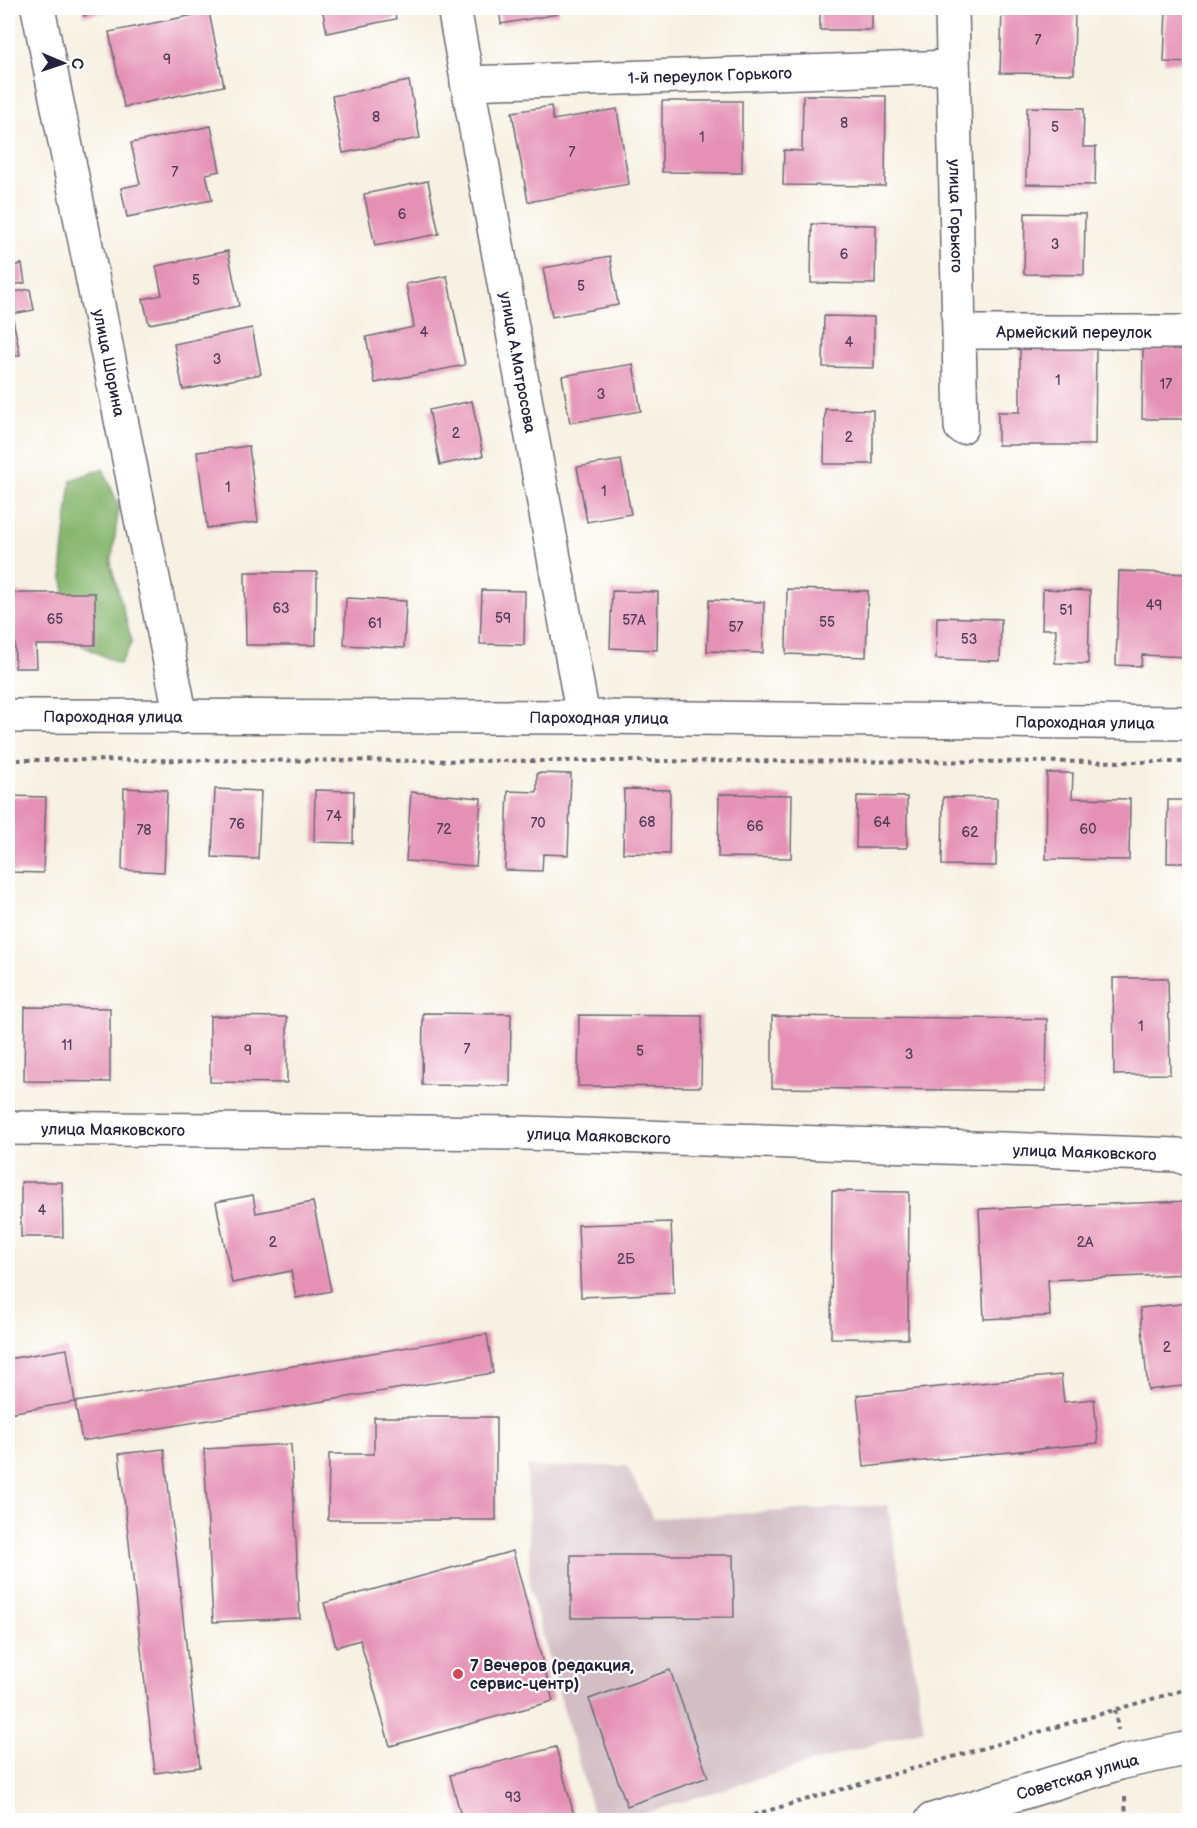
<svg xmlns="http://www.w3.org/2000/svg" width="1197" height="1828" viewBox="0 0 1197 1828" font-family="'Balsamiq Sans',sans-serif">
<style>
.industrial{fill:#d2bec4}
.forest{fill:#87b66e;stroke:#546c54;stroke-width:1.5}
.building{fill:#e591b4}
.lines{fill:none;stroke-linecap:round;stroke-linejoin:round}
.minor-casing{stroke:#6c6a75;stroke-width:36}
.tertiary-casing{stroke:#6c6a75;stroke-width:36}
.path{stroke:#6c6a75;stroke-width:4;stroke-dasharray:4.5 4.5;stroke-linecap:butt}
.minor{stroke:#fff;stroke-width:33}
.tertiary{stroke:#fff;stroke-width:33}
.poi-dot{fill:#d1495b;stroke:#fff;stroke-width:2}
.labels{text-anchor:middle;stroke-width:4.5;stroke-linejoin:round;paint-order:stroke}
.number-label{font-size:14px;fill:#533e59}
.street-label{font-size:16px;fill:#22223b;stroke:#fff}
.poi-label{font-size:16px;font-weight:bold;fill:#22223b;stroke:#fff;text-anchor:start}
</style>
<rect width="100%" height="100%" fill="#fff"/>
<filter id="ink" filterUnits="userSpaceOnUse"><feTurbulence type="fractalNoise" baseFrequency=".0167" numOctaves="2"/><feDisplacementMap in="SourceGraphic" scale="12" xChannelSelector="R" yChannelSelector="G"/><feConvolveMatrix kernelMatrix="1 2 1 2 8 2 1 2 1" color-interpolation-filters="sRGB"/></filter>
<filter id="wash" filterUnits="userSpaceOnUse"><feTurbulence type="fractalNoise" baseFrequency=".008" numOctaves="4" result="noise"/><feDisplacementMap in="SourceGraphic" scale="24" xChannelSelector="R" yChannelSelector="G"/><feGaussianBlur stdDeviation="1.35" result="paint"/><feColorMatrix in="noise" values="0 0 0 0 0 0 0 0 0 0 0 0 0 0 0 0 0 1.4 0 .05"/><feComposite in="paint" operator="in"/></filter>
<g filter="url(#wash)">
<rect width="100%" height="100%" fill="#f6f1e2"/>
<polygon class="industrial" points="627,1466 653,1518 888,1505 924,1729 622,1820 595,1820 530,1590 527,1467"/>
<polygon class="forest" points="103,469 119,506 111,565 132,642 120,664 81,645 65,601 62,564 71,480"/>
<g id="blocks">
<g class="building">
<polygon points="82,8 120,8 120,9 84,16"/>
<polygon points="322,8 394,8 396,19 327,33"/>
<polygon points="499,8 557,8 558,14 501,24"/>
<rect x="687" y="8" width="35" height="4"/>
<rect x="820" y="8" width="52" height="22"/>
<polygon points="1002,8 1075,8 1074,74 1000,73"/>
<polygon points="1166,8 1190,8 1190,63 1164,62"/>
<polygon points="209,12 224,86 124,107 109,32"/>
<polygon points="409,81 420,138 343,153 332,96"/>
<polygon points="803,95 886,96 885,186 783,185 784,150 802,151"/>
<polygon points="662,101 742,101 742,173 662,172"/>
<polygon points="551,106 553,120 617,109 629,184 528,202 512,112"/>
<polygon points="1027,107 1084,108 1083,147 1096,147 1095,185 1026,184"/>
<polygon points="211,126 220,171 206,174 212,200 127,217 121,188 140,184 131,143"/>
<polygon points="428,181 439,234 375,246 364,194"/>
<polygon points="1025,213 1085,214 1084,275 1024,274"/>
<polygon points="812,224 876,225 875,284 811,283"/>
<polygon points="228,251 239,306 149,324 143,299 162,295 156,266"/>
<polygon points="610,256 618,305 552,317 543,268"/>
<polygon points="22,264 25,283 8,286 8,267"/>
<polygon points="447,276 465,365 375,383 366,337 414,327 406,284"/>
<polygon points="30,289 34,310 12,314 20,355 8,357 8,293"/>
<polygon points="824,316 874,317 874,368 823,367"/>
<polygon points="252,328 261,374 183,390 174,344"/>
<polygon points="1020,347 1096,348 1095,445 998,445 998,412 1020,412"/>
<polygon points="1143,348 1190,348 1190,419 1142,419"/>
<polygon points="633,364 641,411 570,423 562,376"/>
<polygon points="472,401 483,456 440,465 429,410"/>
<polygon points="825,409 873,410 873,464 824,464"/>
<polygon points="249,446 258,522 207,528 197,452"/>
<polygon points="621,460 631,514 587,522 577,467"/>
<polygon points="1119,571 1190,574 1189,657 1142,655 1141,666 1116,665"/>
<polygon points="245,572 317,572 316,645 246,645"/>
<polygon points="787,589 868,591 866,657 786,654"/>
<polygon points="1043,589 1090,591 1088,664 1055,663 1056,629 1042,629"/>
<polygon points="482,590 525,591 524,645 480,644"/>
<polygon points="612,591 658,592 657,650 610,648"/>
<polygon points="14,593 95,593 95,645 36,645 37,668 15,668"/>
<polygon points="346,598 406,601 404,648 344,645"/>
<polygon points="709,600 764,602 763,653 707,651"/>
<polygon points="937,617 1001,619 1000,661 936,659"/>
<polygon points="537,773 571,774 568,855 543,854 542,871 505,870 508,791 537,792"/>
<polygon points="1047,773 1073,773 1072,798 1130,799 1129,860 1046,859"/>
<polygon points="124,788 167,790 164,872 122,870"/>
<polygon points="215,789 261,791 258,859 212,857"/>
<polygon points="624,789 670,790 669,854 623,853"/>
<polygon points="315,790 354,791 353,843 314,842"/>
<polygon points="411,792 481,798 476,866 406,861"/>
<polygon points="719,794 792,795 791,858 718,857"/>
<polygon points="8,796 46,797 43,873 8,872"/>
<polygon points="857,796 907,797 907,848 856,848"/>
<polygon points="943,797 997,798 996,866 942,865"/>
<polygon points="1168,800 1190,800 1190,863 1167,863"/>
<polygon points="1113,978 1168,978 1170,1074 1114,1075"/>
<polygon points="25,1007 110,1008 110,1082 24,1081"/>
<polygon points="423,1013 511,1014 510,1086 422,1085"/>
<polygon points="579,1015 702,1016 701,1087 578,1086"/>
<polygon points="210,1016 287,1017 287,1083 210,1082"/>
<polygon points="772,1016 1047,1019 1046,1091 772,1088"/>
<polygon points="21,1182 62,1182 63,1237 21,1237"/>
<polygon points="832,1191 909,1192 908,1339 831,1338"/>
<polygon points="253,1195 256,1213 313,1202 331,1291 296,1298 291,1271 232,1283 216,1202"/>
<polygon points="1190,1201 1190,1274 1048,1280 1050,1316 984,1319 979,1209"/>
<polygon points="671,1222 674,1293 581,1297 578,1225"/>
<polygon points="1190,1303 1190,1385 1148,1390 1140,1308"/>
<polygon points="487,1334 493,1373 82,1441 75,1402"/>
<polygon points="67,1349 75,1402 8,1413 8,1359"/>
<polygon points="1061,1375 1064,1402 1094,1399 1098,1443 864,1467 857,1395"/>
<polygon points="374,1417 496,1417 496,1520 328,1520 329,1454 374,1454"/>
<polygon points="291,1444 300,1618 213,1622 204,1449"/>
<polygon points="164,1449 200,1767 155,1773 119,1454"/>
<polygon points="513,1551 553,1701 390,1746 360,1640 336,1647 324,1603"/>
<polygon points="571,1555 733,1555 734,1617 571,1618"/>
<polygon points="670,1670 708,1777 627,1806 589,1699"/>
<polygon points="556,1747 575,1819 462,1820 450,1775"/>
</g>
</g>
</g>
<g filter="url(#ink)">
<use href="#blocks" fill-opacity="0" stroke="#6c6a75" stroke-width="1.5"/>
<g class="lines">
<g class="minor-casing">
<g id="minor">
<path id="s1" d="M38 8 181 717"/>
<path id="s2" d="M454 8 583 717"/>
<path id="s3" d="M952 8 961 427"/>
<path id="s4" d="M467 83 953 67"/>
<path id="s5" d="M960 332H1190"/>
<path id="s6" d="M8 716 583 717 1190 723"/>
<path id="s7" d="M8 1128 524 1133 1178 1155 1190 1160"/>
</g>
</g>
<g class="tertiary-casing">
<g id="tertiary">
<path id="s8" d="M932 1820 1123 1762 1190 1748"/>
</g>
</g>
<g class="path">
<polyline points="8,760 1190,762"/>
<polyline points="1115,1710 1118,1730"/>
<polyline points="1125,1797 1126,1820"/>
<polyline points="736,1820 1190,1688"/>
<polyline points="1180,1820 1190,1818"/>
</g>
<use href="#minor" class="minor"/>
<use href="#tertiary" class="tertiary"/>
</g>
</g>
<circle class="poi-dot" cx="458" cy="1674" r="6"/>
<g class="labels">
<g class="number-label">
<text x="1038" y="45">7</text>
<text x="167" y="64">9</text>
<text x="376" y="122">8</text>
<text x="844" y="128">8</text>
<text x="1055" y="132">5</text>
<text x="702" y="142">1</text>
<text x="572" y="157">7</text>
<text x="175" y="177">7</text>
<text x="402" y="219">6</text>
<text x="1055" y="249">3</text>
<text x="844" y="259">6</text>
<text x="196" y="285">5</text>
<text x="581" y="291">5</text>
<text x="424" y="337">4</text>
<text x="849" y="347">4</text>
<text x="217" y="364">3</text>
<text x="1058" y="385">1</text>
<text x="1166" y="389">17</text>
<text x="601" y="399">3</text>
<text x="456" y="438">2</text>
<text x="849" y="442">2</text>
<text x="228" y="492">1</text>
<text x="604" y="496">1</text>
<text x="1154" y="610">49</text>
<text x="281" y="613">63</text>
<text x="1066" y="615">51</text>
<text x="503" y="623">59</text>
<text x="55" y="624">65</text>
<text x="634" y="625">57А</text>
<text x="827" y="627">55</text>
<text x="375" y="628">61</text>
<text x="736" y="632">57</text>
<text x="969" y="644">53</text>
<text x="334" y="821">74</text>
<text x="647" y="827">68</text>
<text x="882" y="827">64</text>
<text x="538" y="828">70</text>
<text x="237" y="829">76</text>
<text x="755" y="831">66</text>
<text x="444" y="834">72</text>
<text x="1088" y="834">60</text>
<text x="144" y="835">78</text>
<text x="970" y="837">62</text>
<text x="1141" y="1031">1</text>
<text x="67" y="1050">11</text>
<text x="467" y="1054">7</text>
<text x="248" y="1055">9</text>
<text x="640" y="1056">5</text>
<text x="909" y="1059">3</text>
<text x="42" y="1215">4</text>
<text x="273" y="1247">2</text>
<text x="1085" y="1247">2А</text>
<text x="626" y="1264">2Б</text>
<text x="1167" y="1352">2</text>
<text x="513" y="1802">93</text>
</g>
<g class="street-label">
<text dy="6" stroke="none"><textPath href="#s4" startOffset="243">1-й переулок Горького</textPath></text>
<text dy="6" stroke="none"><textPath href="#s3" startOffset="208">улица Горького</textPath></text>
<text dy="6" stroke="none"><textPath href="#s5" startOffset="114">Армейский переулок</textPath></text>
<text dy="6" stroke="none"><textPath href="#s1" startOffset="362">улица Шорина</textPath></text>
<text dy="6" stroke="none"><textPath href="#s2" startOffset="360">улица А.Матросова</textPath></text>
<text dy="6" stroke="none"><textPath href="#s6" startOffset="105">Пароходная улица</textPath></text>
<text dy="6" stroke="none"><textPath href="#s6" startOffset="591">Пароходная улица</textPath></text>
<text dy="6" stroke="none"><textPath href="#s6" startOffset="1077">Пароходная улица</textPath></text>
<text dy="6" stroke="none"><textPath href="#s7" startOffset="105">улица Маяковского</textPath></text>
<text dy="6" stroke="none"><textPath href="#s7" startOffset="591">улица Маяковского</textPath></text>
<text dy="6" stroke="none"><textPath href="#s7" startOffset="1077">улица Маяковского</textPath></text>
<text dy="6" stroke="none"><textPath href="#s8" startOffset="152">Советская улица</textPath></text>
</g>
<g class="poi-label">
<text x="470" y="1671">7 Вечеров (редакция,<tspan x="470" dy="18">сервис-центр)</tspan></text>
</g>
</g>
<rect width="1197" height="1828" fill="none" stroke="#fff" stroke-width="30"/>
<g transform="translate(63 63) rotate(92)" stroke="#ffffff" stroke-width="4.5" paint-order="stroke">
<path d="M0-4.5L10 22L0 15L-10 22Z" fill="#22223b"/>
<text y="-9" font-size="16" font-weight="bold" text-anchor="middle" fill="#22223b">С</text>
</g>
</svg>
